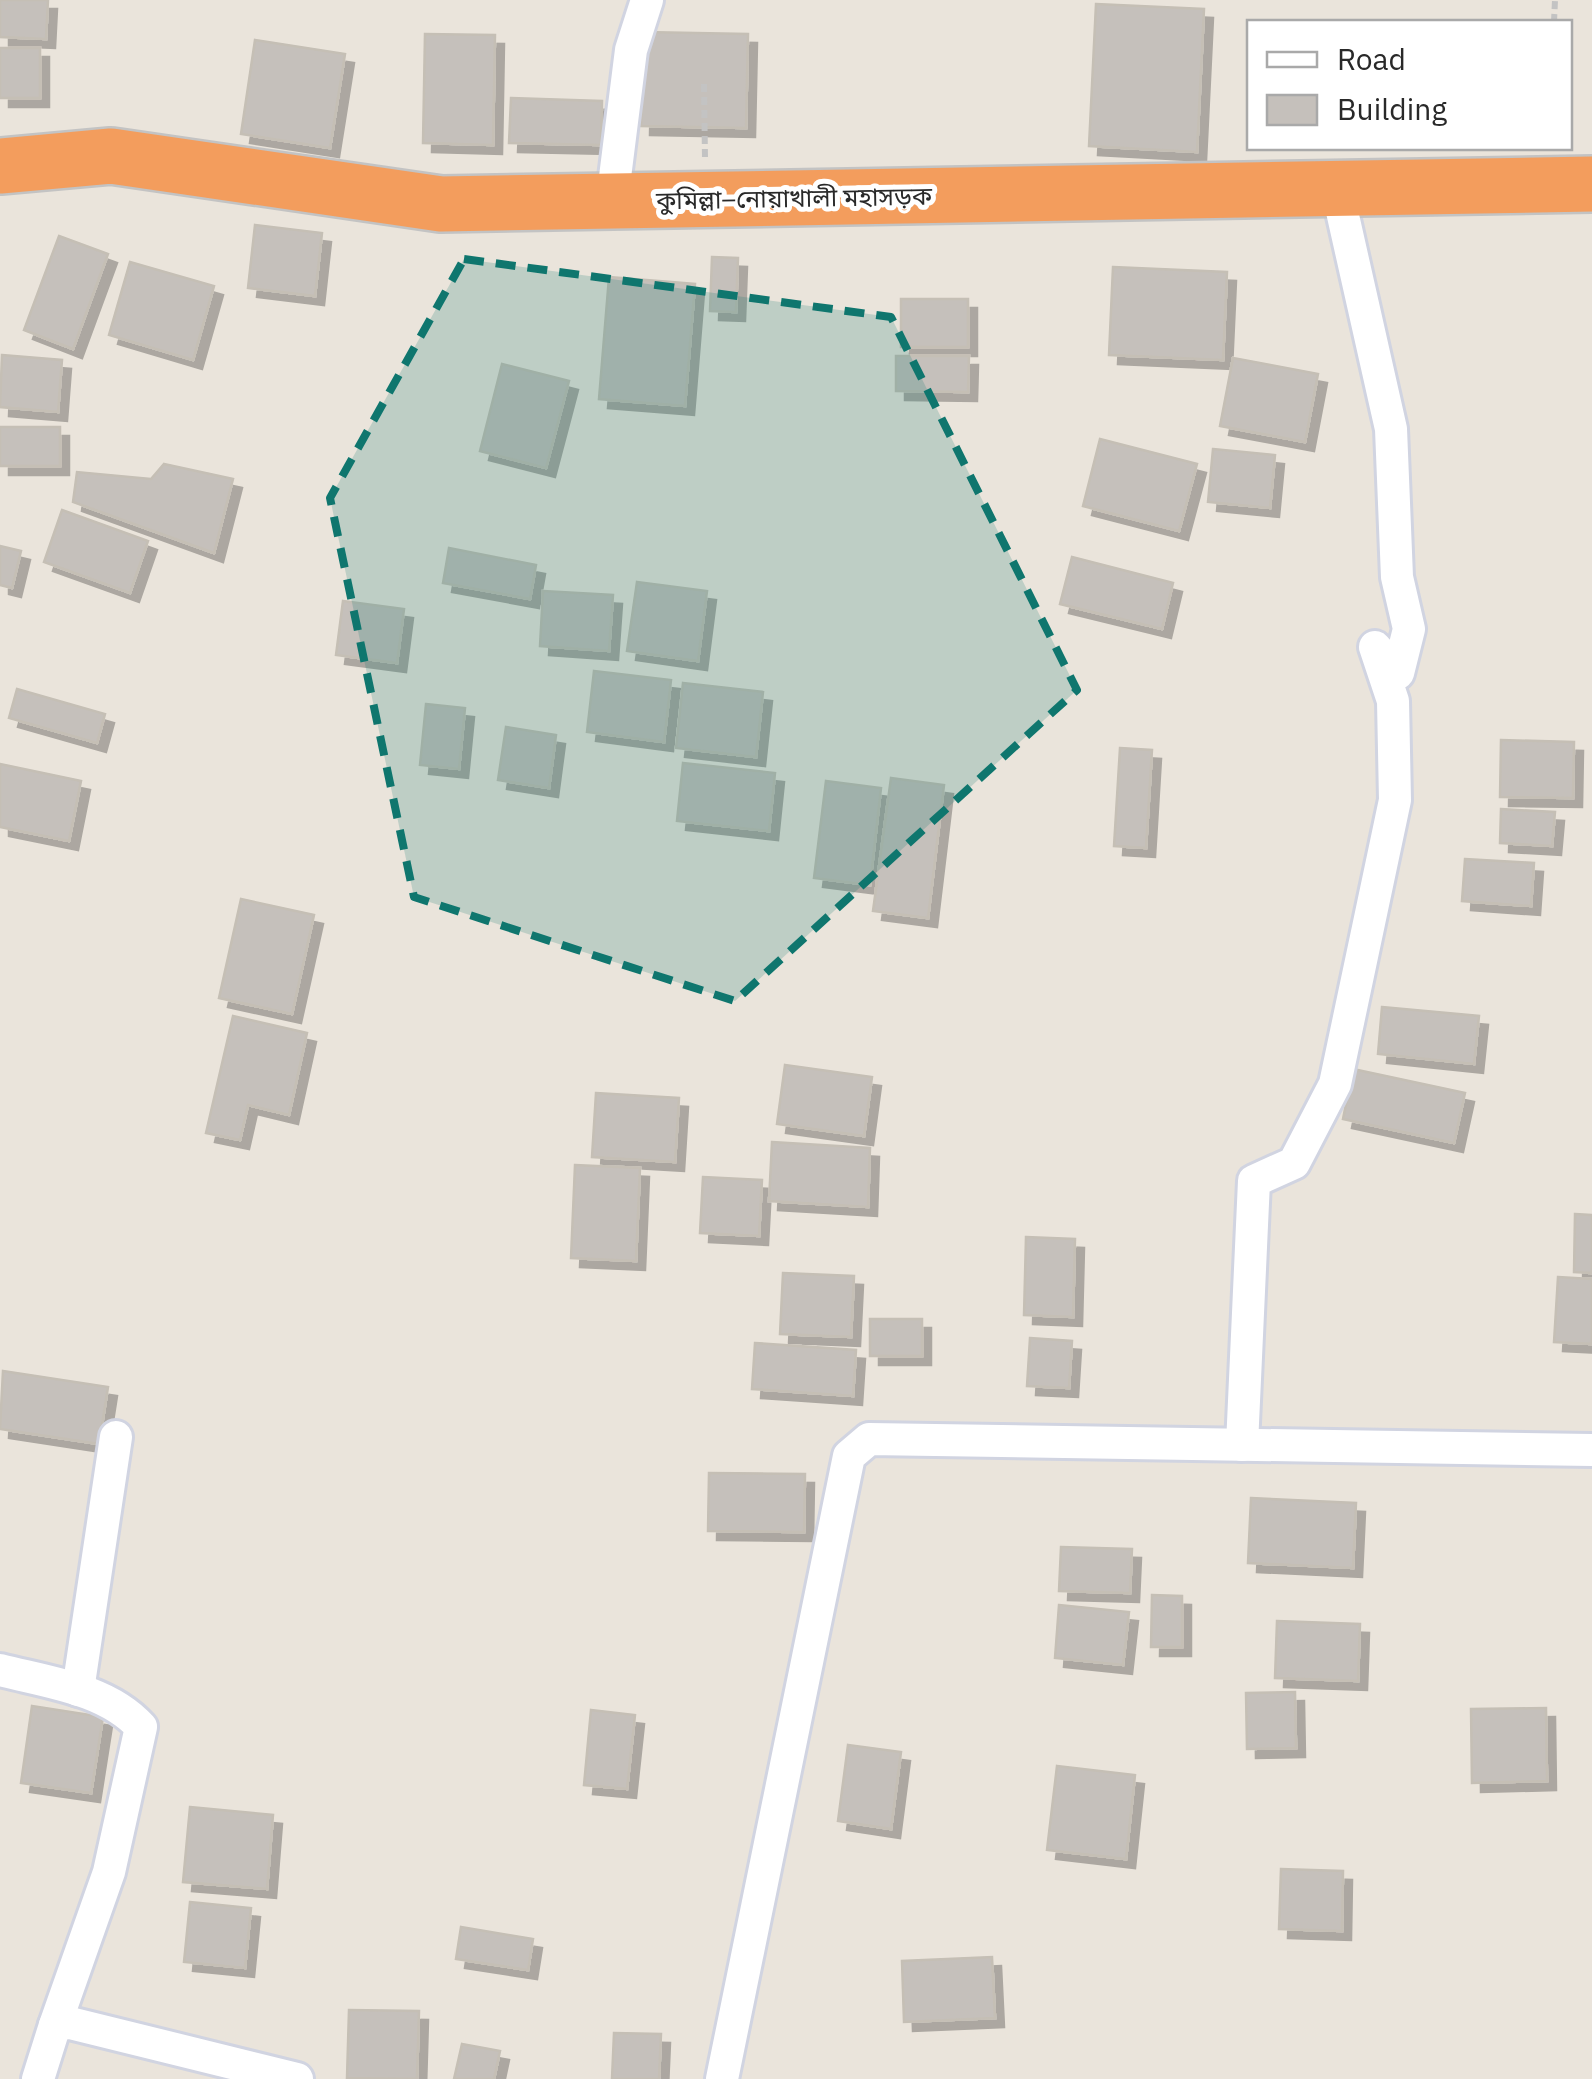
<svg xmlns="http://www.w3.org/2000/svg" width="1592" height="2079" viewBox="0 0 1592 2079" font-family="'IBM Plex Sans','Noto Sans Bengali',sans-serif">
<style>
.building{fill:#c5c0bb;stroke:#c5bfb5;stroke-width:2.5;filter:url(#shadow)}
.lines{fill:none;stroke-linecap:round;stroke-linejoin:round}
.street-casing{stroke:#d1d4e1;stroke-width:38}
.highway-casing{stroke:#c3c3c3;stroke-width:60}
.path{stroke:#c3c3c3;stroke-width:6;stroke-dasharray:8 5;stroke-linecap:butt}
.street{stroke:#fff;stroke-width:32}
.highway{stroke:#f39d5d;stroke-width:55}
.marked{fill:#0f766e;fill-opacity:0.2;stroke:#0f766e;stroke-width:8;stroke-dasharray:20 12;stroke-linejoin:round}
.labels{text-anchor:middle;stroke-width:10;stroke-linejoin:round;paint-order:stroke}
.street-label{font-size:25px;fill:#292929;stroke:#fff}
</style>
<defs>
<filter id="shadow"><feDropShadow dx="9" dy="9" stdDeviation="0" flood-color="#0004"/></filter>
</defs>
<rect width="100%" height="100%" fill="#eae4db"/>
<g class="building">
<polygon points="0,0 48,0 46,39 0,37"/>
<polygon points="1096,4 1204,9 1197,152 1089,146"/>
<polygon points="643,32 748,34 746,128 641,126"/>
<polygon points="425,34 495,35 493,145 423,143"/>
<polygon points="255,40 345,54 330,148 241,134"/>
<rect x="0" y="48" width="40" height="50"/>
<polygon points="511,98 602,101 601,145 509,143"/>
<polygon points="255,225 322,233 315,296 248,288"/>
<polygon points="59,236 108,254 73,349 24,330"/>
<polygon points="712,257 738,258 736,312 710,311"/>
<polygon points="130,262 214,286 193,360 109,335"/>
<polygon points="1113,267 1227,272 1223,360 1109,355"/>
<polygon points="609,277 695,284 685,406 599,399"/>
<rect x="901" y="299" width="67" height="48"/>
<polygon points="2,355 62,360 58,412 0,407"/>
<polygon points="896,356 969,356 968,392 896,391"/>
<polygon points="1233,358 1318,374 1305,442 1220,426"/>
<polygon points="502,364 569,381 546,468 480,451"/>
<rect x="0" y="427" width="60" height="39"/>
<polygon points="1100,439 1197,464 1179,531 1083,506"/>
<polygon points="1213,449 1275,455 1270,508 1208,502"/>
<polygon points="164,464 233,479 214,553 73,502 77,472 151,479"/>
<polygon points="62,510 148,541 130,593 44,562"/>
<polygon points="0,546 21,551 12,588 0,585"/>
<polygon points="449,548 536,565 530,599 443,583"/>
<polygon points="1072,557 1173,583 1162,629 1060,604"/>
<polygon points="637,582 707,591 698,661 627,651"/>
<polygon points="543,591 613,595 609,651 540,646"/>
<polygon points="343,601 404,609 397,663 336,655"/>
<polygon points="594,671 671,680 664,742 587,732"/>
<polygon points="683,683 763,692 756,757 676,748"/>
<polygon points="17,689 105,714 97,743 9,718"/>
<polygon points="426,704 465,708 459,769 420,765"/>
<polygon points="506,727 556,735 549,788 498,780"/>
<polygon points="1501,740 1574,742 1573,798 1500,797"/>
<polygon points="1120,748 1152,750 1146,848 1114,846"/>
<polygon points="683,763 775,773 769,831 677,821"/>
<polygon points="0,764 81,781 69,841 0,827"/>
<polygon points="891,778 944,785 928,918 873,911"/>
<polygon points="826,781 881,788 870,885 814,878"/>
<polygon points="1501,809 1555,812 1552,846 1500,843"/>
<polygon points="1465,859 1534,863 1531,906 1462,901"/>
<polygon points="241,899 314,915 292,1014 219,998"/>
<polygon points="1382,1007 1479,1016 1474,1064 1378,1054"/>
<polygon points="233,1016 307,1033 289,1115 248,1105 240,1140 206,1133"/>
<polygon points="785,1065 872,1077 864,1136 777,1124"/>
<polygon points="1353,1069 1465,1093 1454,1143 1343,1119"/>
<polygon points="596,1093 679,1098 675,1162 592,1157"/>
<polygon points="772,1142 870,1148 868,1207 769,1201"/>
<polygon points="575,1165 640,1168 636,1261 571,1258"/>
<polygon points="703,1177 762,1180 759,1236 700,1233"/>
<polygon points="1575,1214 1592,1215 1592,1273 1574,1272"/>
<polygon points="1026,1237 1075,1239 1073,1317 1024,1315"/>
<polygon points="783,1273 854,1276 851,1337 780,1334"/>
<polygon points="1558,1277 1592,1279 1592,1344 1554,1342"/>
<rect x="870" y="1319" width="52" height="37"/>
<polygon points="1030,1338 1072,1341 1069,1388 1027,1386"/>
<polygon points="755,1343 856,1350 853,1396 752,1389"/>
<polygon points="3,1371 108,1387 99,1444 0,1429"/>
<polygon points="709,1473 805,1474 804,1532 708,1531"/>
<polygon points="1251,1498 1356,1503 1353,1568 1248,1563"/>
<polygon points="1061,1547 1132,1549 1130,1593 1059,1591"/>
<polygon points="1152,1595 1182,1596 1182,1647 1151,1647"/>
<polygon points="1059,1605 1129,1612 1123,1665 1055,1658"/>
<polygon points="1277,1621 1360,1624 1358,1681 1275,1678"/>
<polygon points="1295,1692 1296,1748 1247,1749 1246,1693"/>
<polygon points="32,1706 103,1717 91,1793 21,1783"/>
<polygon points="1546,1708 1547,1781 1472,1783 1471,1709"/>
<polygon points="591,1710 635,1715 627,1789 584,1785"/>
<polygon points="848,1745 901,1752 891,1829 838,1821"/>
<polygon points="1057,1766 1135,1775 1126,1859 1047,1850"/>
<polygon points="190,1807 273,1815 267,1889 183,1882"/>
<polygon points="1281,1869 1343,1871 1342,1931 1279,1929"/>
<polygon points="190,1902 251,1908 245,1968 184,1962"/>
<polygon points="461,1927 533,1939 528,1970 456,1959"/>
<polygon points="992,1957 995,2018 904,2022 902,1961"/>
<polygon points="349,2010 419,2011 417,2079 347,2078"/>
<polygon points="614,2033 661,2034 659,2079 612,2079"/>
<polygon points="462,2044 500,2051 494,2079 454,2079"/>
</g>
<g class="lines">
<g class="street-casing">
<g id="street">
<polyline points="612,201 631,50 647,0"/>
<polyline points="1242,1445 1254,1181 1294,1163 1335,1084 1395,800 1393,701 1375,647 1398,673 1409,629 1397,577 1391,429 1337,189"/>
<path d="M0 1670C47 1682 107 1689 141 1727L109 1872 55 2025"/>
<polyline points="78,1690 116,1437"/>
<polyline points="38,2079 55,2025 70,2023 297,2079"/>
<polyline points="722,2079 849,1456 869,1439 1592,1450"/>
</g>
</g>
<g class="highway-casing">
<polyline id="highway" points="0,166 111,156 441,204 1592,184"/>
</g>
<g class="path">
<polyline points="1554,22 1555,0"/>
<polyline points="704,84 705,159"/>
</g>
<use href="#street" class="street"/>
<use href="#highway" class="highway"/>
</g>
<path class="marked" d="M464 259 891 317 1077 690 735 1001 414 897 330 498Z"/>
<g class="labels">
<g class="street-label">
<text transform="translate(794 198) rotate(-1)" y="9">কুমিল্লা–নোয়াখালী মহাসড়ক</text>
</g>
</g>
<rect x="1247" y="20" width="325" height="130" fill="#ffffff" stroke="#a9a9a9" stroke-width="2.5"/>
<rect x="1267" y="52" width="50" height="15" fill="#ffffff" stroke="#a9a9a9" stroke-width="2.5"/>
<text x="1337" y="70" font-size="30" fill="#292929">Road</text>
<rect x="1267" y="95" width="50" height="30" fill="#c5c0bb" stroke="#a9a9a9" stroke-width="2.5"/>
<text x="1337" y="120" font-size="30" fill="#292929">Building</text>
</svg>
